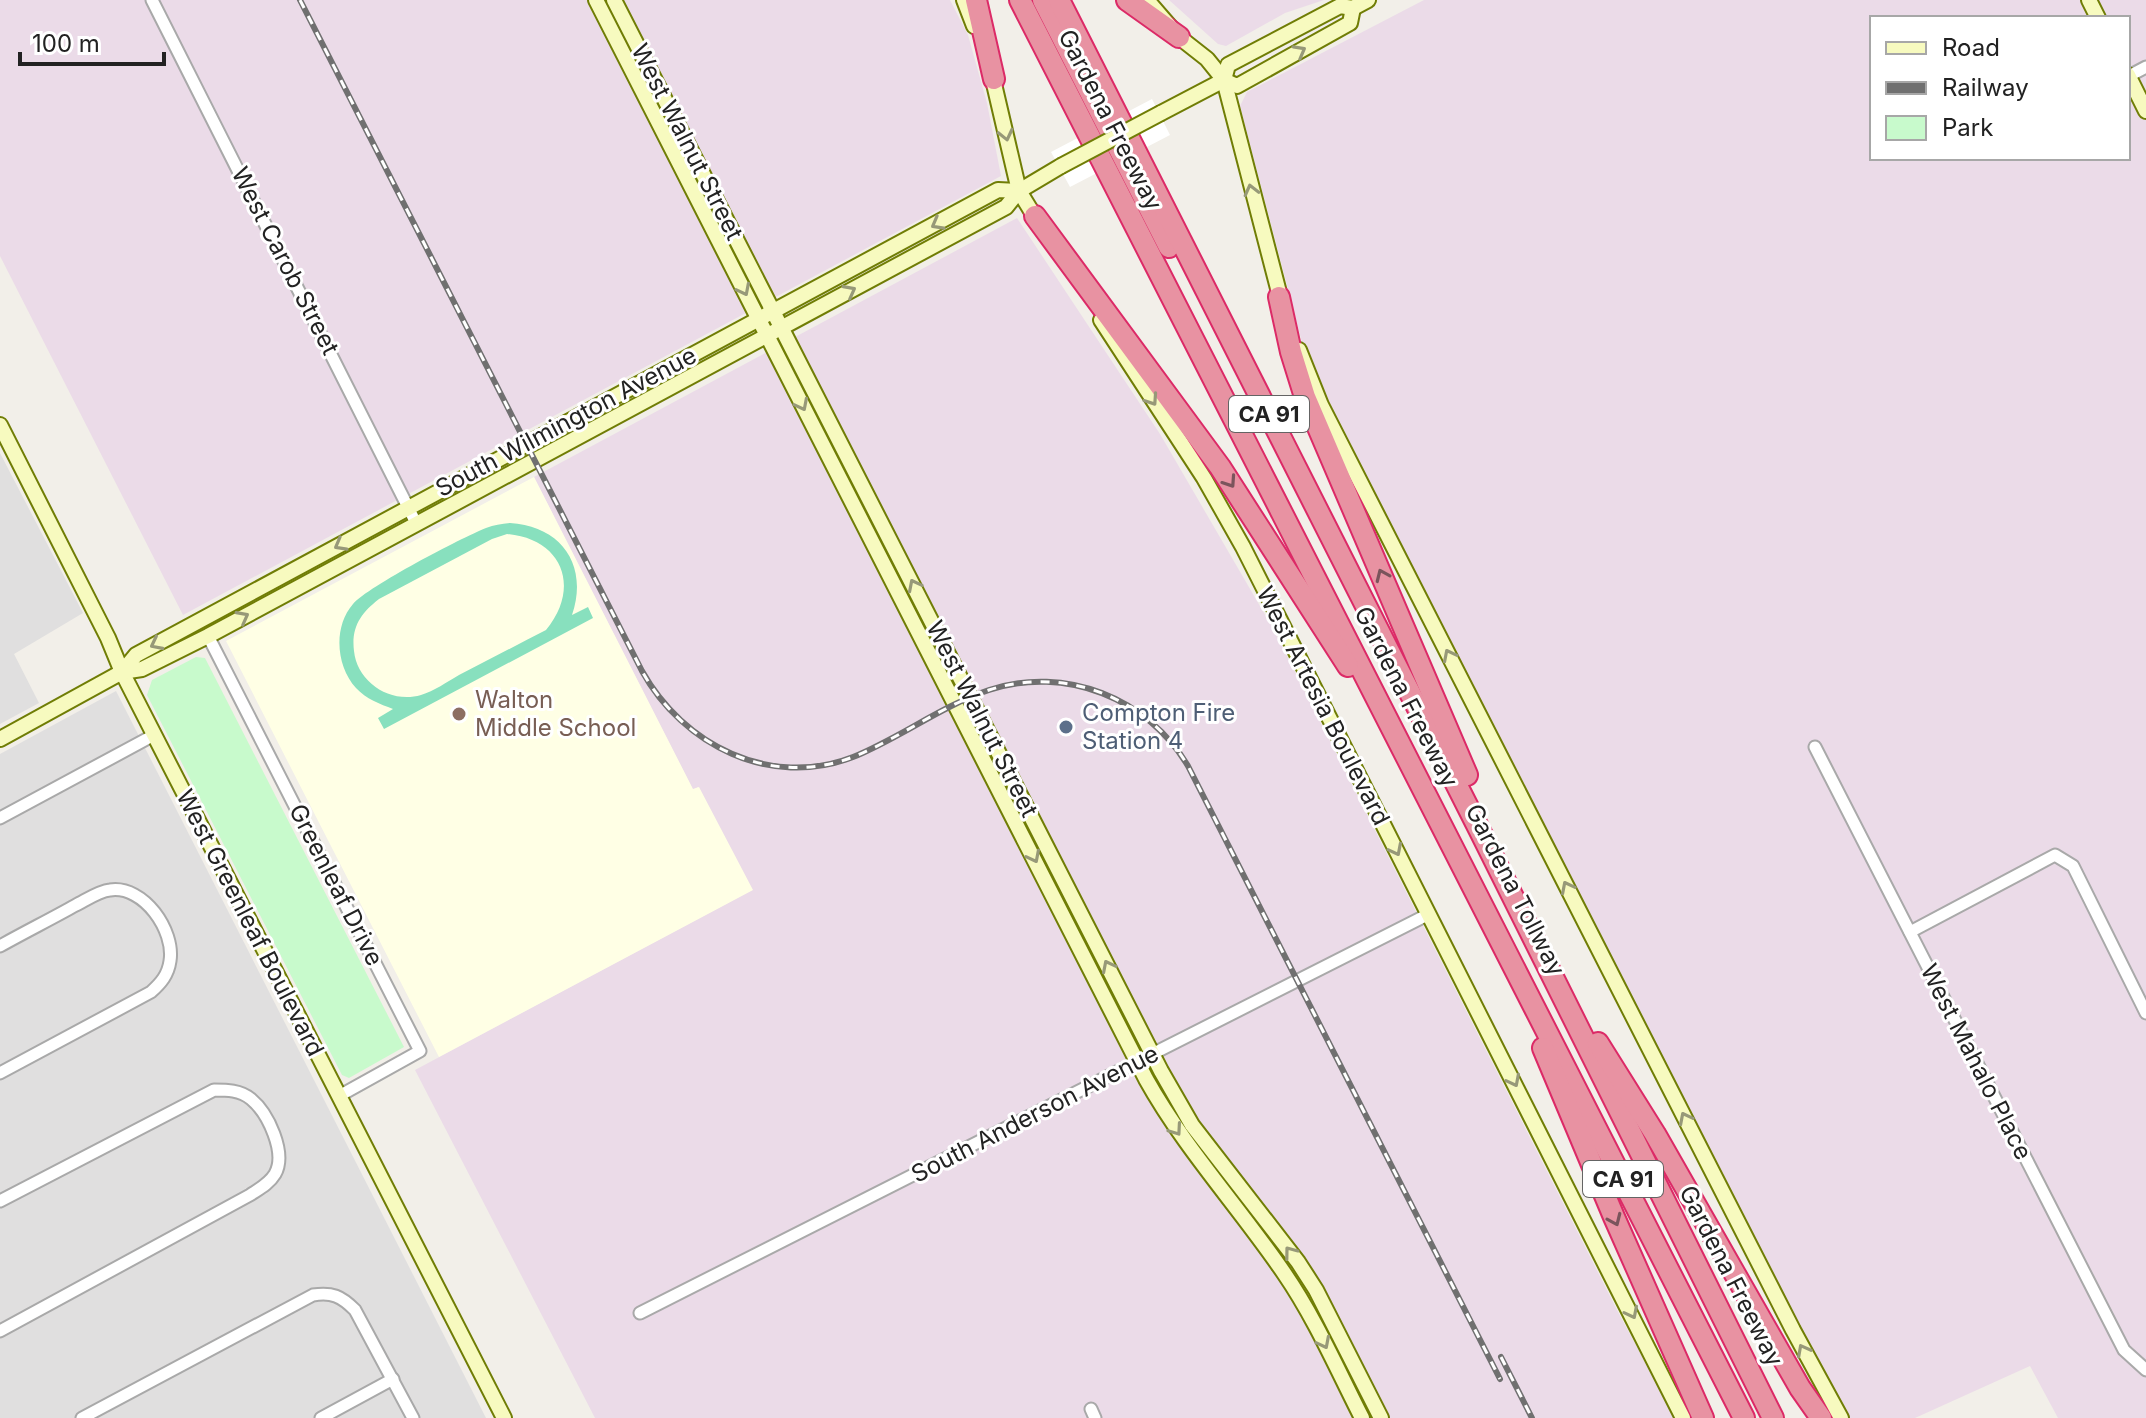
<svg xmlns="http://www.w3.org/2000/svg" width="2146" height="1418" viewBox="0 0 2146 1418" font-family="Inter,sans-serif">
<style>
.residential{fill:#e0dfdf}
.industrial{fill:#ebdbe8;fill-rule:evenodd}
.education{fill:#ffffe5}
.park{fill:#c8facc}
.pitch{fill:#88e0be;fill-rule:evenodd}
.pier{fill:#fff}
.lines{fill:none;stroke-linecap:round;stroke-linejoin:round}
.street-casing{stroke:#a9a9a9;stroke-width:15}
.secondary-casing{stroke:#707d05;stroke-width:18}
.highway-casing{stroke:#dc2a67;stroke-width:24}
.street{stroke:#fff;stroke-width:11}
.secondary{stroke:#f7fabf;stroke-width:14}
.highway{stroke:#e892a2;stroke-width:20}
.rail-casing{stroke:#707070;stroke-width:6}
.rail{stroke:#fff;stroke-width:3;stroke-dasharray:9;stroke-linecap:butt}
.secondary-bridge-casing{stroke:#707d05;stroke-width:18;stroke-linecap:butt}
.secondary-bridge{stroke:#f7fabf;stroke-width:14}
.oneway{stroke:#979978}
.oneway2{stroke:#7b545c}
.education-dot{fill:#8d6e63;stroke:#fff;stroke-width:3}
.service-dot{fill:#5c6f8a;stroke:#fff;stroke-width:3}
.labels{text-anchor:middle;stroke-width:6;stroke-linejoin:round;paint-order:stroke}
.shield{fill:#fff;stroke:#646464;stroke-width:2}
.shield-label{font-size:22px;font-weight:bold;fill:#222}
.street-label{font-size:24px;fill:#222;stroke:#fff}
.education-label{font-size:24px;fill:#785e54;stroke:#fff;text-anchor:start}
.service-label{font-size:24px;fill:#4e5e75;stroke:#fff;text-anchor:start}
</style>
<rect width="100%" height="100%" fill="#f2efe9"/>
<g class="residential">
<polygon points="0,453 83,613 14,654 39,703 0,724"/>
<polygon points="116,691 486,1418 0,1418 0,754"/>
</g>
<g class="industrial">
<polygon points="0,0 950,0 968,35 987,103 1001,176 183,615 0,256"/>
<polygon points="1169,0 1324,0 1285,13 1226,46 1218,44"/>
<path d="M1424 0H2146V1418H2058L2030 1366 1915 1418H1846L1822 1377 1305 354 1240 106 1247 92ZM1872 18H2128V158H1872Z"/>
<polygon points="1017,218 1160,434 1275,632 1617,1310 1675,1418 595,1418 415,1070 752,890 698,787 693,790 534,477"/>
</g>
<polygon class="education" points="534,477 693,789 699,787 753,890 439,1057 226,641"/>
<polygon class="park" points="196,657 205,658 404,1047 349,1078 342,1075 147,695 152,680"/>
<path class="pitch" d="M510 523C561 526 589 565 572 615L588 607 593 618 384 729 378 718 393 709C380 704 366 699 356 688 336 666 333 627 353 604 369 586 461 538 486 528 494 525 501 524 510 523ZM507 534C563 539 581 588 546 630 517 645 488 660 459 675 447 682 434 691 421 695 390 704 357 682 354 651 351 627 361 613 379 599L492 539Z"/>
<polygon class="pier" points="1152,99 1170,135 1070,187 1051,152"/>
<g class="lines">
<g class="street-casing">
<g id="street">
<polyline points="152,0 416,523"/>
<polyline points="2129,76 2146,67"/>
<polyline points="208,636 420,1051 339,1096"/>
<polyline points="1815,747 2124,1350 2146,1370"/>
<polyline points="0,818 154,735"/>
<polyline points="1910,932 2055,855 2073,866 2146,1013"/>
<path d="M0 946C25 932 51 919 76 905 86 900 99 891 110 890 144 885 175 931 170 961 168 975 161 983 151 992L0 1073"/>
<path d="M0 1201 214 1090C227 1090 240 1090 251 1099 268 1113 287 1153 275 1174 269 1184 259 1189 250 1195L0 1331"/>
<polyline points="640,1313 1429,914"/>
<polyline points="1091,1409 1095,1418"/>
<path d="M82 1418 313 1295C332 1292 341 1296 355 1310L413 1418"/>
<polyline points="321,1418 393,1379"/>
</g>
</g>
<g class="secondary-casing">
<g id="secondary">
<path d="M596 0 1146 1079C1185 1149 1239 1207 1284 1273 1315 1318 1337 1369 1362 1418"/>
<polyline points="614,0 1161,1071 1192,1125 1298,1262 1316,1290 1381,1418"/>
<polyline points="964,0 974,26"/>
<polyline points="1147,0 1179,37 1207,59 1224,80 1282,304"/>
<polyline points="2089,0 2098,18"/>
<polyline points="991,71 1019,191 1038,222"/>
<polyline points="2128,75 2146,111"/>
<polyline points="1224,80 1237,86 1350,23 1353,8"/>
<polyline points="1161,113 1224,80 1228,65 1340,6 1353,8 1368,0"/>
<polyline points="1101,320 1204,478 1243,547 1683,1418"/>
<polyline points="1299,350 1321,405 1793,1330 1841,1418"/>
<polyline points="0,425 108,638 122,672 504,1418"/>
<polyline points="122,672 136,655 998,190 1019,191"/>
<polyline points="0,739 122,672 142,669 208,636 1006,207 1019,191 1061,166"/>
</g>
</g>
<g class="highway-casing">
<g id="highway">
<polyline points="976,0 994,79"/>
<polyline points="1020,0 1744,1418"/>
<polyline points="1043,0 1169,247"/>
<polyline points="1059,0 1479,829 1773,1418"/>
<polyline points="1127,0 1179,37"/>
<polyline points="1035,216 1220,467 1348,666"/>
<polyline points="1279,297 1291,352 1305,397 1467,775"/>
<polyline points="1598,1043 1655,1134 1800,1388 1821,1418"/>
<polyline points="1543,1048 1614,1217 1703,1418"/>
</g>
</g>
<use href="#street" class="street"/>
<use href="#secondary" class="secondary"/>
<use href="#highway" class="highway"/>
<g class="rail-casing">
<g id="rail">
<path d="M300 0 642 671C683 745 770 789 853 757 900 738 941 706 989 690 1065 665 1148 698 1188 766L1500 1379"/>
<polyline points="1501,1357 1532,1418"/>
</g>
</g>
<use href="#rail" class="rail"/>
<g class="secondary-bridge-casing">
<polyline id="secondary-bridge" points="1061,166 1161,113"/>
</g>
<use href="#secondary-bridge" class="secondary-bridge"/>
</g>
<defs><path id="oneway-chevron" d="M-2-3.5L2.5 0L-2 3.5" fill="none" stroke-width="1.6" stroke-linecap="round" stroke-linejoin="round" transform="scale(2)"/></defs>
<g class="oneway">
<use href="#oneway-chevron" transform="translate(1300 51) rotate(-29)"/>
<use href="#oneway-chevron" transform="translate(1006 135) rotate(77)"/>
<use href="#oneway-chevron" transform="translate(1251 190) rotate(-104)"/>
<use href="#oneway-chevron" transform="translate(937 224) rotate(151)"/>
<use href="#oneway-chevron" transform="translate(744 290) rotate(63)"/>
<use href="#oneway-chevron" transform="translate(850 291) rotate(-28)"/>
<use href="#oneway-chevron" transform="translate(1152 400) rotate(56)"/>
<use href="#oneway-chevron" transform="translate(802 405) rotate(63)"/>
<use href="#oneway-chevron" transform="translate(340 545) rotate(151)"/>
<use href="#oneway-chevron" transform="translate(914 585) rotate(-117)"/>
<use href="#oneway-chevron" transform="translate(243 617) rotate(-28)"/>
<use href="#oneway-chevron" transform="translate(156 644) rotate(153)"/>
<use href="#oneway-chevron" transform="translate(1449 655) rotate(-117)"/>
<use href="#oneway-chevron" transform="translate(1396 850) rotate(63)"/>
<use href="#oneway-chevron" transform="translate(1034 857) rotate(63)"/>
<use href="#oneway-chevron" transform="translate(1567 887) rotate(-117)"/>
<use href="#oneway-chevron" transform="translate(1108 966) rotate(-117)"/>
<use href="#oneway-chevron" transform="translate(1514 1081) rotate(63)"/>
<use href="#oneway-chevron" transform="translate(1685 1118) rotate(-117)"/>
<use href="#oneway-chevron" transform="translate(1176 1130) rotate(55)"/>
<use href="#oneway-chevron" transform="translate(1290 1252) rotate(-127)"/>
<use href="#oneway-chevron" transform="translate(1632 1313) rotate(63)"/>
<use href="#oneway-chevron" transform="translate(1324 1343) rotate(63)"/>
<use href="#oneway-chevron" transform="translate(1803 1350) rotate(-118)"/>
</g>
<g class="oneway2">
<use href="#oneway-chevron" transform="translate(1230 482) rotate(56)"/>
<use href="#oneway-chevron" transform="translate(1382 575) rotate(-114)"/>
<use href="#oneway-chevron" transform="translate(1615 1220) rotate(66)"/>
</g>
<circle class="education-dot" cx="459" cy="714" r="8"/>
<circle class="service-dot" cx="1066" cy="727" r="8"/>
<g class="labels">
<g class="shield">
<rect x="1229" y="396" width="80" height="36" rx="6"/>
<rect x="1583" y="1161" width="80" height="36" rx="6"/>
</g>
<g class="shield-label">
<text x="1269" y="422">CA 91</text>
<text x="1623" y="1187">CA 91</text>
</g>
<g class="street-label">
<text transform="translate(1110 120) rotate(63)" y="8">Gardena Freeway</text>
<text transform="translate(687 142) rotate(63)" y="8">West Walnut Street</text>
<text transform="translate(285 261) rotate(63)" y="8">West Carob Street</text>
<text transform="translate(566 422) rotate(-28)" y="8">South Wilmington Avenue</text>
<text transform="translate(1406 697) rotate(63)" y="8">Gardena Freeway</text>
<text transform="translate(1323 706) rotate(63)" y="8">West Artesia Boulevard</text>
<text transform="translate(982 719) rotate(63)" y="8">West Walnut Street</text>
<text transform="translate(336 885) rotate(63)" y="8">Greenleaf Drive</text>
<text transform="translate(1515 890) rotate(63)" y="8">Gardena Tollway</text>
<text transform="translate(250 923) rotate(63)" y="8">West Greenleaf Boulevard</text>
<text transform="translate(1976 1062) rotate(63)" y="8">West Mahalo Place</text>
<text transform="translate(1035 1114) rotate(-27)" y="8">South Anderson Avenue</text>
<text transform="translate(1731 1276) rotate(63)" y="8">Gardena Freeway</text>
</g>
<g class="education-label">
<text x="475" y="708">Walton<tspan x="475" dy="28">Middle School</tspan></text>
</g>
<g class="service-label">
<text x="1082" y="721">Compton Fire<tspan x="1082" dy="28">Station 4</tspan></text>
</g>
</g>
<rect x="1870" y="16" width="260" height="144" fill="#ffffff" stroke="#a7a7a7" stroke-width="2"/>
<rect x="1886" y="42" width="40" height="12" fill="#f7fabf" stroke="#a7a7a7" stroke-width="2"/>
<text x="1942" y="56" font-size="24" fill="#222222">Road</text>
<rect x="1886" y="82" width="40" height="12" fill="#707070" stroke="#a7a7a7" stroke-width="2"/>
<text x="1942" y="96" font-size="24" fill="#222222">Railway</text>
<rect x="1886" y="116" width="40" height="24" fill="#c8facc" stroke="#a7a7a7" stroke-width="2"/>
<text x="1942" y="136" font-size="24" fill="#222222">Park</text>
<path d="M20 52v12h144v-12" fill="none" stroke="#222222" stroke-width="4"/>
<text x="32" y="52" font-size="24" fill="#222222" stroke="#ffffff" stroke-width="6" paint-order="stroke">100 m</text>
</svg>
